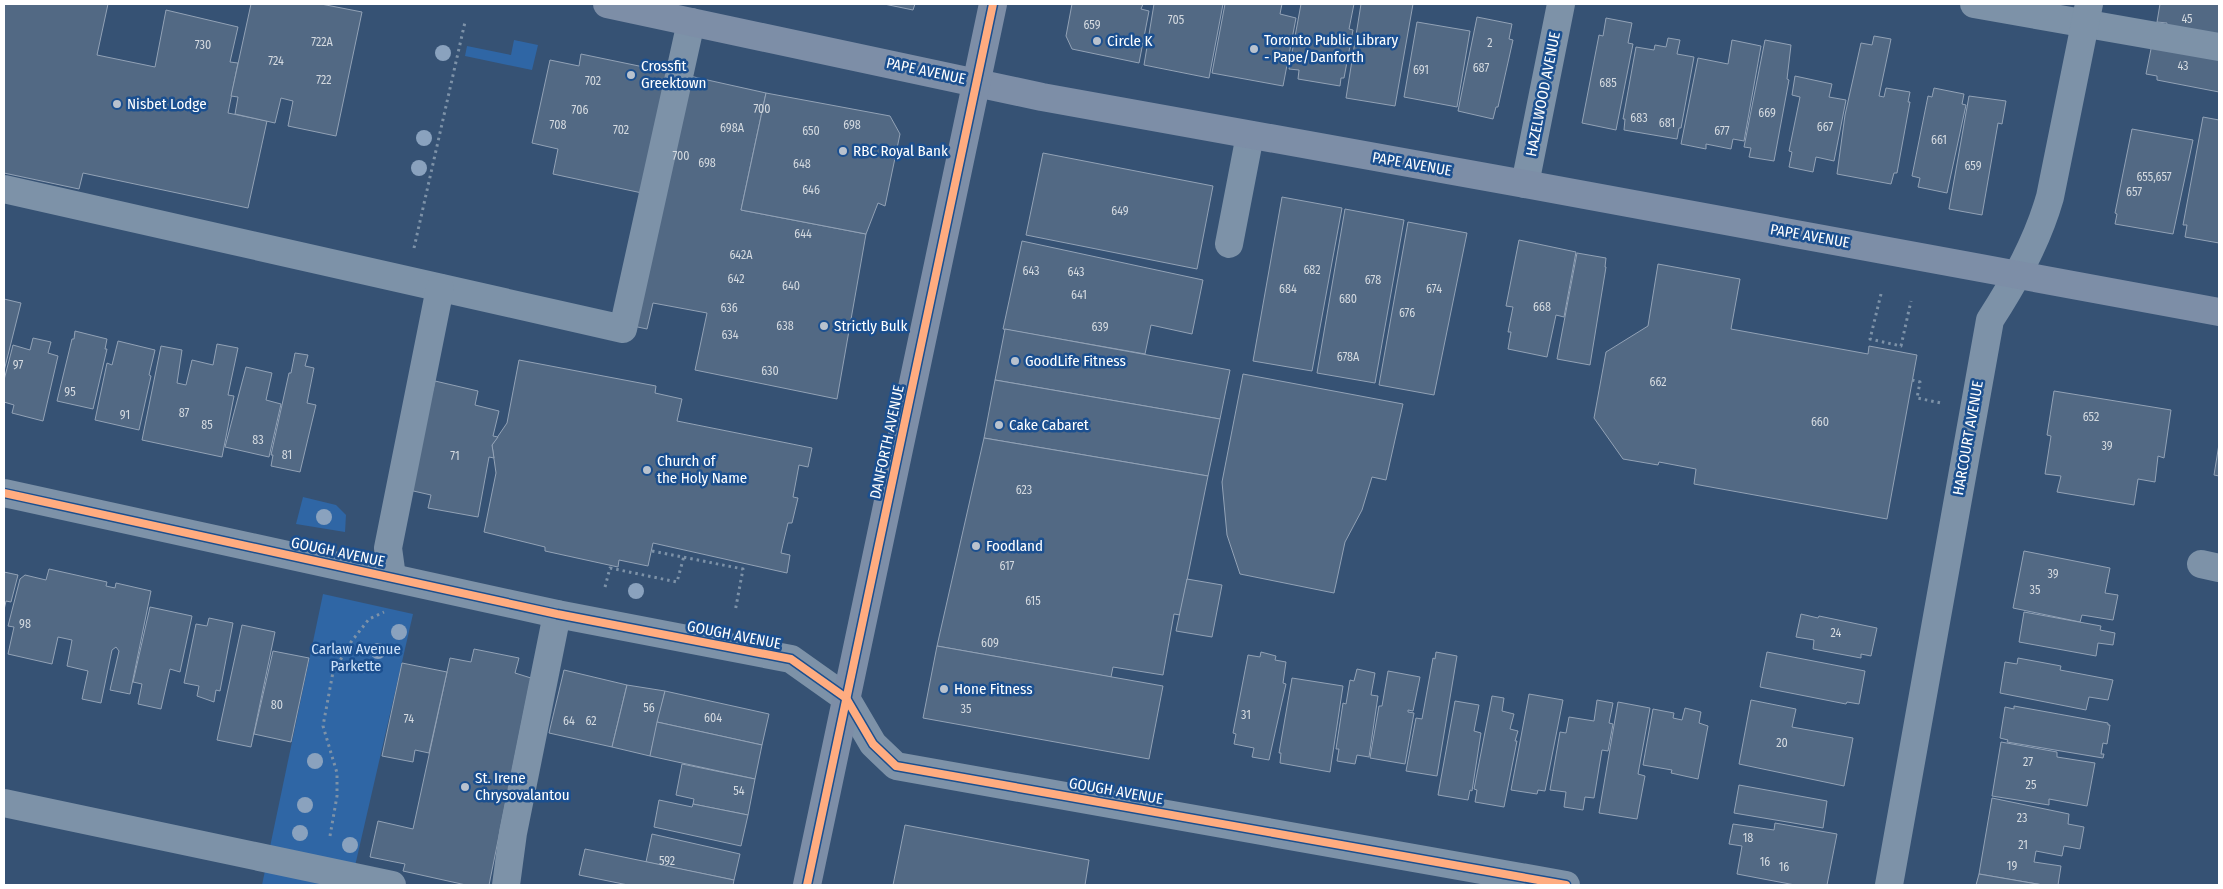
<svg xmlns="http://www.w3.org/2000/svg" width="2223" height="889" viewBox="0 0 2223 889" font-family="'Fira Sans Condensed',sans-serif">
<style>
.green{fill:#2f66a5}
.building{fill:#526984;stroke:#92a2b6}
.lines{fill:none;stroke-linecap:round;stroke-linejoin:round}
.path{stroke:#7d92a8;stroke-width:3;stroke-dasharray:2.5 4;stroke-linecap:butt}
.minor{stroke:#7d92a8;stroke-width:28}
.major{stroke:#7d8ea7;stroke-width:28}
.cycleway-casing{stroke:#1b4f8f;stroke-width:11}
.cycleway{stroke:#ffac80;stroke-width:8}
.tree{fill:#8aa2be}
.poi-dot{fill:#b9c2ce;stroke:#1b4f8f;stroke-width:2}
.labels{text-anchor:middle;stroke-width:5;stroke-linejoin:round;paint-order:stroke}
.number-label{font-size:12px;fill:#d4dae0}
.poi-label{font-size:15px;fill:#fff;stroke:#1b4f8f;text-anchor:start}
.street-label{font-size:15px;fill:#fff;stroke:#1b4f8f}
.park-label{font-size:15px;fill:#cfe3fa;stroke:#1b4f8f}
</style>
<rect width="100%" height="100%" fill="#365274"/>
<g class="green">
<polygon points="514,40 538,45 532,70 465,56 467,46 511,55"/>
<polygon points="303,497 336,505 346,515 345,532 296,524"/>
<polygon points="323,594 413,614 355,866 344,885 262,885"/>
</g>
<g class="building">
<polygon points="4,4 108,4 97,55 155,67 166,10 238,27 230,62 238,63 228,113 267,121 248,208 83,173 79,189 4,173"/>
<polygon points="251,4 321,4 362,12 336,136 288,126 293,101 281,98 275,123 235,114 238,97 231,96"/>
<polygon points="884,4 915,4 913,10"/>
<polygon points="1072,4 1143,4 1141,9 1149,11 1139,63 1072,49 1066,36"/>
<polygon points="1154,4 1223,4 1209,78 1144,65"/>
<polygon points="1225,4 1282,4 1280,14 1296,18 1283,86 1212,73"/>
<polygon points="1301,4 1354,4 1349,29 1353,30 1344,78 1341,78 1340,86 1298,79 1299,70 1289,69"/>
<polygon points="1361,4 1413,4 1395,106 1346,98"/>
<polygon points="2160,4 2219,4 2219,37 2166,27 2167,23 2157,22"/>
<polygon points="1477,17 1512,24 1509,39 1513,40 1498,107 1496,107 1493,119 1458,111"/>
<polygon points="1606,18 1632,23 1628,43 1633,44 1616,130 1582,123 1599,35 1603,36"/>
<polygon points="1417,22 1470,31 1457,107 1404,97"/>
<polygon points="1874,36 1891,39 1879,96 1884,97 1886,88 1910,92 1908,102 1910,102 1897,173 1894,173 1891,184 1837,174 1845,115 1861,43 1872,45"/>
<polygon points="1668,38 1680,40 1677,54 1694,57 1681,128 1679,128 1677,139 1624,130 1625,119 1623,119 1636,47 1654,50 1655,45 1666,47"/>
<polygon points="1732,40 1761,46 1744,141 1733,139 1731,149 1706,144 1706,149 1681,144 1698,58 1728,64"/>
<polygon points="1765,40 1791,45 1787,79 1789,80 1774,161 1749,157 1751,148 1744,147"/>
<polygon points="2152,44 2219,57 2219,92 2157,80 2157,76 2146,74"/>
<polygon points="581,54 668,72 642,193 553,174 558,149 532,143 550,60 579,66"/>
<polygon points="685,75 766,93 741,210 866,234 837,399 695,370 707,313 653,303 647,329 633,326"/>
<polygon points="1795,76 1832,84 1829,97 1846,100 1834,161 1816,157 1813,172 1789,167 1792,152 1789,151 1800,97 1792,95"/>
<polygon points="1934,88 1964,94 1962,104 1966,105 1947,193 1918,187 1920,178 1912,176 1928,96 1932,97"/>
<polygon points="766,93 890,116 900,134 885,206 878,203 866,234 741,210"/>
<polygon points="1969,96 2006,101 2002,124 1998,123 1982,215 1949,209"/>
<polygon points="2203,117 2219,120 2219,243 2185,237 2187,225 2183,225"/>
<polygon points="2132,129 2193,140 2173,234 2115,224 2117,214 2115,213"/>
<polygon points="1043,153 1213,186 1197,269 1026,235"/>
<polygon points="1282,197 1342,208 1312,371 1253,361"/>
<polygon points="1345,209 1404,220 1375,383 1317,373"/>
<polygon points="1408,222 1467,233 1434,395 1379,385"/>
<polygon points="1519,240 1576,252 1564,317 1556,315 1547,357 1508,349 1511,332 1508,332 1513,307 1506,306"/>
<polygon points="1022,241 1203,280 1192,334 1151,325 1145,354 1003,329"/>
<polygon points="1577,253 1606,258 1605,267 1606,267 1590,365 1557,359"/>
<polygon points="1658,264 1740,279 1731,329 1868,354 1869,346 1917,355 1887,519 1694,484 1696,469 1659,462 1658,465 1623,459 1594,418 1606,352 1648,326"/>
<polygon points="4,299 21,303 4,371"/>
<polygon points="1005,329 1230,370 1220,419 995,380"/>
<polygon points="75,331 107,339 105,349 107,349 93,409 57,401 72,339 74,339"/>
<polygon points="33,338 51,342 48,353 58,356 43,421 12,413 14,405 4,402 4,380 13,345 30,350"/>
<polygon points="118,341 155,350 149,375 151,376 139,430 95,420 107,363 112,365"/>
<polygon points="217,344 238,348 228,395 234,396 222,457 142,440 161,346 182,350 177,383 186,385 192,360 213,365"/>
<polygon points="295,353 308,355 305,366 314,368 307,403 316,405 300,472 271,466 273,455 271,455 289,373 291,373"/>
<polygon points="519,360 656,386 655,393 682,399 677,421 812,448 808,467 799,465 793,497 798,498 792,523 788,523 783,544 781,553 790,555 787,573 653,543 648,566 619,560 618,567 545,551 545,547 484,532 496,473 492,445 507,423"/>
<polygon points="246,367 272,373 266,400 281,404 269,457 225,447"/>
<polygon points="1243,374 1403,404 1386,480 1372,477 1362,510 1345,542 1334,593 1240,574 1227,535 1222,482"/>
<polygon points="995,380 1220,419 1208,476 984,438"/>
<polygon points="435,381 478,391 475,405 499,411 493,436 498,437 492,445 494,458 489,457 478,517 428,508 431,495 409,490"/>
<polygon points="2054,391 2171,410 2164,458 2158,456 2155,482 2138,479 2134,505 2057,492 2061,476 2045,474 2051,436 2047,435"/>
<polygon points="984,438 1208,476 1180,615 1174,614 1163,675 1113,667 1111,677 937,646"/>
<polygon points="2219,444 2219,476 2214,475"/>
<polygon points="2024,551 2110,568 2105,593 2118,595 2113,620 2082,615 2080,622 2013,608"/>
<polygon points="49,569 107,582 106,586 115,588 116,583 151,591 130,694 110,690 119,651 116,647 112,650 101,703 82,699 88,671 67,666 72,640 58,637 52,664 8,654 14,627 8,626 20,579 25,575 46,580"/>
<polygon points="4,572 18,575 11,602 6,601 4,610"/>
<polygon points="1187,579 1222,585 1212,637 1176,631"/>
<polygon points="150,607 192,616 180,672 170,669 161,709 138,704 142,684 133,682"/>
<polygon points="2024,612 2101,626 2100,630 2115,633 2113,645 2098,643 2096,656 2019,642"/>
<polygon points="1801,614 1818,618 1819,616 1877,628 1871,656 1861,654 1861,658 1813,649 1814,640 1796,637"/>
<polygon points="209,618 233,623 220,691 216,690 214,702 197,696 199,686 184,683 196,624 207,626"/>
<polygon points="242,625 275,632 251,747 217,740"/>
<polygon points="937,646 1163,686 1149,759 923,718"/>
<polygon points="474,649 519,658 515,673 531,678 489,885 466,885 403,871 405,864 370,857 378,821 413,829 450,658 471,662"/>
<polygon points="273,651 309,658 291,742 254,734"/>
<polygon points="1261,652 1276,656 1275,660 1286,662 1283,683 1286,684 1269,760 1252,757 1254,748 1234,744 1236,734 1233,733 1248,655 1260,657"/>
<polygon points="1436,652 1457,656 1437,776 1406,771 1416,718 1422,719 1433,658 1435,659"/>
<polygon points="1767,652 1865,671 1859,704 1847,702 1846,704 1760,687"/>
<polygon points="2018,658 2061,666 2060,670 2113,680 2108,700 2089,697 2086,710 2000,693 2005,662 2017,664"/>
<polygon points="402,663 447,672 429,753 415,750 413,762 382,756"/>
<polygon points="1357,669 1375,673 1371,695 1378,696 1369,757 1357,755 1355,764 1337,761 1339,749 1336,749 1343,703 1346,704 1350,680 1354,681"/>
<polygon points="564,670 627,685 612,747 549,733"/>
<polygon points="1388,671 1420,677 1413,711 1408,710 1408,712 1414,713 1405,764 1370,758 1379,706 1382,706"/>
<polygon points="1292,678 1343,686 1330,772 1280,763 1281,753 1279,753"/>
<polygon points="627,685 665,691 650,756 612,747"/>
<polygon points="665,691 769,714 762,745 657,722"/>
<polygon points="1529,694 1563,700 1545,791 1538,790 1537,794 1511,790"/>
<polygon points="1492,696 1504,698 1502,711 1514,714 1510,729 1518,731 1515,741 1517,741 1504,807 1475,802 1477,790 1474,789"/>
<polygon points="1597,700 1613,703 1609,723 1613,724 1608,751 1602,750 1594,798 1585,797 1583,810 1564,807 1566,792 1550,790 1560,732 1566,733 1569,717 1594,721"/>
<polygon points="1751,700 1796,709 1792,727 1853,738 1844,786 1739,764"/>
<polygon points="1455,701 1479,705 1474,731 1481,733 1472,791 1470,790 1468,800 1438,795"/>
<polygon points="1618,702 1650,708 1638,774 1645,776 1637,819 1599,813"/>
<polygon points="2014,706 2108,723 2108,725 2110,725 2107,744 2103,743 2101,754 2104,754 2103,758 2007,742 2008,740 2000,738 2005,707 2014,709"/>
<polygon points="1685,708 1701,712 1699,723 1708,726 1698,779 1671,773 1672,770 1643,765 1653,709 1674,713 1673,718 1682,720"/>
<polygon points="657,722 762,745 755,779 650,756"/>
<polygon points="2001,742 2057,752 2057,757 2095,763 2087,806 2049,799 2049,805 1992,796"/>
<polygon points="682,764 755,779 748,815 693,804 694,799 676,795"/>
<polygon points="1739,785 1827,801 1823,828 1734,813"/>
<polygon points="1992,798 2069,814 2068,824 2084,827 2080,849 2064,846 2062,856 2036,851 2034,862 2061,866 2058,885 2043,885 1979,874"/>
<polygon points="659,800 692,807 693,804 748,815 741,846 654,827"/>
<polygon points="1775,823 1837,834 1827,885 1795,885 1737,874 1742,846 1729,844 1733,824 1774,830"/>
<polygon points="905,825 1089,860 1085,885 893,885"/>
<polygon points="652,834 740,854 734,880 646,862"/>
<polygon points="585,849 734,880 733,885 628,885 579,875"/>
<polygon points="1979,874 2043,885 1976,885"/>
</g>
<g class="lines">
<g class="path">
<polyline points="414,248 465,22"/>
<polyline points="1881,294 1870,339 1901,346 1911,301"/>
<polyline points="1912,380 1920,382 1917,398 1941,403"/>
<polyline points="652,551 743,569 735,612"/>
<polyline points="605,587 610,568 677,582 684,556"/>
<polyline points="330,836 337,796 337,773 323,726 333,672 351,642 369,619 384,612"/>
</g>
<g class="minor">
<polyline points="1974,4 2219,47"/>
<polyline points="1525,184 1561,4"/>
<polyline points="4,189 623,329 691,22"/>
<polyline points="1229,244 1250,135"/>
<polyline points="4,493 557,614 791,659 846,698 873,744 896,766 1566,885"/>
<polyline points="2201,564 2219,568"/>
<polyline points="392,577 388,548 440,288"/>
<polyline points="4,803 392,885"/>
<polyline points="506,885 513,833 557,614"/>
<path d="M1889 885 1990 320C2015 281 2037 242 2050 197L2089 4"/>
</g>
<g class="major">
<polyline points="607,4 1042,97 1525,184 2219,312"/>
<polyline points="807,885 993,4"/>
</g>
<g class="cycleway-casing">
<g id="cycleway">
<polyline points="4,493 557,614 791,659 846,698 873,744 896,766 1566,885"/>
<polyline points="807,885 993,4"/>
</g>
</g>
<use href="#cycleway" class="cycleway"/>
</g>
<g class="tree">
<circle cx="443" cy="53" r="8"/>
<circle cx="424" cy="138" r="8"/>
<circle cx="419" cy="168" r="8"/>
<circle cx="324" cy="517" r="8"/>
<circle cx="636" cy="591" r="8"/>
<circle cx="399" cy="632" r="8"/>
<circle cx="378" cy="651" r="8"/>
<circle cx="315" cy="761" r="8"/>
<circle cx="305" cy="805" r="8"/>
<circle cx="300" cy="833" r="8"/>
<circle cx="350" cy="845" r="8"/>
</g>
<g class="poi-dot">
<circle cx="1097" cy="41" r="5"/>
<circle cx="1254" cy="49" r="5"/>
<circle cx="631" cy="75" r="5"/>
<circle cx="117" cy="104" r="5"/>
<circle cx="843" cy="151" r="5"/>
<circle cx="824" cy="326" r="5"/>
<circle cx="1015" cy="361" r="5"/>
<circle cx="999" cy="425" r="5"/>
<circle cx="647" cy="470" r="5"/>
<circle cx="976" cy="546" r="5"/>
<circle cx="944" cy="689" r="5"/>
<circle cx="465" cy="787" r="5"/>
</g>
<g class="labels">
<g class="number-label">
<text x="2187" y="23">45</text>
<text x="1176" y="24">705</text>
<text x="1092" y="29">659</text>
<text x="322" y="46">722A</text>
<text x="1490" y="47">2</text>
<text x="203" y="49">730</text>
<text x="276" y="65">724</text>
<text x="2183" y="70">43</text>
<text x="1481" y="72">687</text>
<text x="1421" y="74">691</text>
<text x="324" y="84">722</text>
<text x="593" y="85">702</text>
<text x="1608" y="87">685</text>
<text x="762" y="113">700</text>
<text x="580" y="114">706</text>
<text x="1767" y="117">669</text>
<text x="1639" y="122">683</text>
<text x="1667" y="127">681</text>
<text x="558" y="129">708</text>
<text x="852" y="129">698</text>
<text x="1825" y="131">667</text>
<text x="732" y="132">698A</text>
<text x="621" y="134">702</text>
<text x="811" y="135">650</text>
<text x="1722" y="135">677</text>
<text x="1939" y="144">661</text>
<text x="681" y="160">700</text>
<text x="707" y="167">698</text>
<text x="802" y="168">648</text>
<text x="1973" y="170">659</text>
<text x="2154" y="181">655,657</text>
<text x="811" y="194">646</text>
<text x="2134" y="196">657</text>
<text x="1120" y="215">649</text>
<text x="803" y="238">644</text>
<text x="741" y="259">642A</text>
<text x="1312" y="274">682</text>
<text x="1031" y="275">643</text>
<text x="1076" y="276">643</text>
<text x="736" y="283">642</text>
<text x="1373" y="284">678</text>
<text x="791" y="290">640</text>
<text x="1288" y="293">684</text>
<text x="1434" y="293">674</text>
<text x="1079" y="299">641</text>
<text x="1348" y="303">680</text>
<text x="1542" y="311">668</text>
<text x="729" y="312">636</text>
<text x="1407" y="317">676</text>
<text x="785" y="330">638</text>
<text x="1100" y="331">639</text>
<text x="730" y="339">634</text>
<text x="1348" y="361">678A</text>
<text x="18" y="369">97</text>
<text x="770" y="375">630</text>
<text x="1658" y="386">662</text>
<text x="70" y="396">95</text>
<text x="184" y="417">87</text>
<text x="125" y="419">91</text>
<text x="2091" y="421">652</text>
<text x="1820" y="426">660</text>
<text x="207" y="429">85</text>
<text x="258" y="444">83</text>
<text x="2107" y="450">39</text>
<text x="287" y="459">81</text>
<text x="455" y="460">71</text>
<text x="1024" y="494">623</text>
<text x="1007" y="570">617</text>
<text x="2053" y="578">39</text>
<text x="2035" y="594">35</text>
<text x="1033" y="605">615</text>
<text x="25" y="628">98</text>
<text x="1836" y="637">24</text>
<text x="990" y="647">609</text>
<text x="277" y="709">80</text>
<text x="649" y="712">56</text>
<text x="966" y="713">35</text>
<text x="1246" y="719">31</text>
<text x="713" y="722">604</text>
<text x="409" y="723">74</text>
<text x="569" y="725">64</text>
<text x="591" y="725">62</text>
<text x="1782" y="747">20</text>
<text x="2028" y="766">27</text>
<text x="2031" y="789">25</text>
<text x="739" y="795">54</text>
<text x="2022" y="822">23</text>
<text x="1748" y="842">18</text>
<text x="2023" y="849">21</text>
<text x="667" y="865">592</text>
<text x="1765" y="866">16</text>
<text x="2012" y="870">19</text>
<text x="1784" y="871">16</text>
</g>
<g class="poi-label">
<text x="1264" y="45">Toronto Public Library<tspan x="1264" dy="17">- Pape/Danforth</tspan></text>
<text x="1107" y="46">Circle K</text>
<text x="641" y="71">Crossfit<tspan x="641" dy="17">Greektown</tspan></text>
<text x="127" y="109">Nisbet Lodge</text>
<text x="853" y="156">RBC Royal Bank</text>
<text x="834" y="331">Strictly Bulk</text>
<text x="1025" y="366">GoodLife Fitness</text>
<text x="1009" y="430">Cake Cabaret</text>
<text x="657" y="466">Church of<tspan x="657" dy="17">the Holy Name</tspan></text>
<text x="986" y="551">Foodland</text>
<text x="954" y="694">Hone Fitness</text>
<text x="475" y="783">St. Irene<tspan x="475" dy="17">Chrysovalantou</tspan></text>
</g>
<g class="street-label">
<text transform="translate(926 71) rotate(12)" y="5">PAPE AVENUE</text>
<text transform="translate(1543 94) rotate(-79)" y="5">HAZELWOOD AVENUE</text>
<text transform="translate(1412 164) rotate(10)" y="5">PAPE AVENUE</text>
<text transform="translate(1810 236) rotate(10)" y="5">PAPE AVENUE</text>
<text transform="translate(1968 438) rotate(-80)" y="5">HARCOURT AVENUE</text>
<text transform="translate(887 442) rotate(-78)" y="5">DANFORTH AVENUE</text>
<text transform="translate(338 552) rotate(12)" y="5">GOUGH AVENUE</text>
<text transform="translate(734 635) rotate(11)" y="5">GOUGH AVENUE</text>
<text transform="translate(1116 791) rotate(10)" y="5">GOUGH AVENUE</text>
</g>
<g class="park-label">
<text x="356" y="654">Carlaw Avenue<tspan x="356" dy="17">Parkette</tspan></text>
</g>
</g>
<rect width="2223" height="889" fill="none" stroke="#ffffff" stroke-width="10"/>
</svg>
